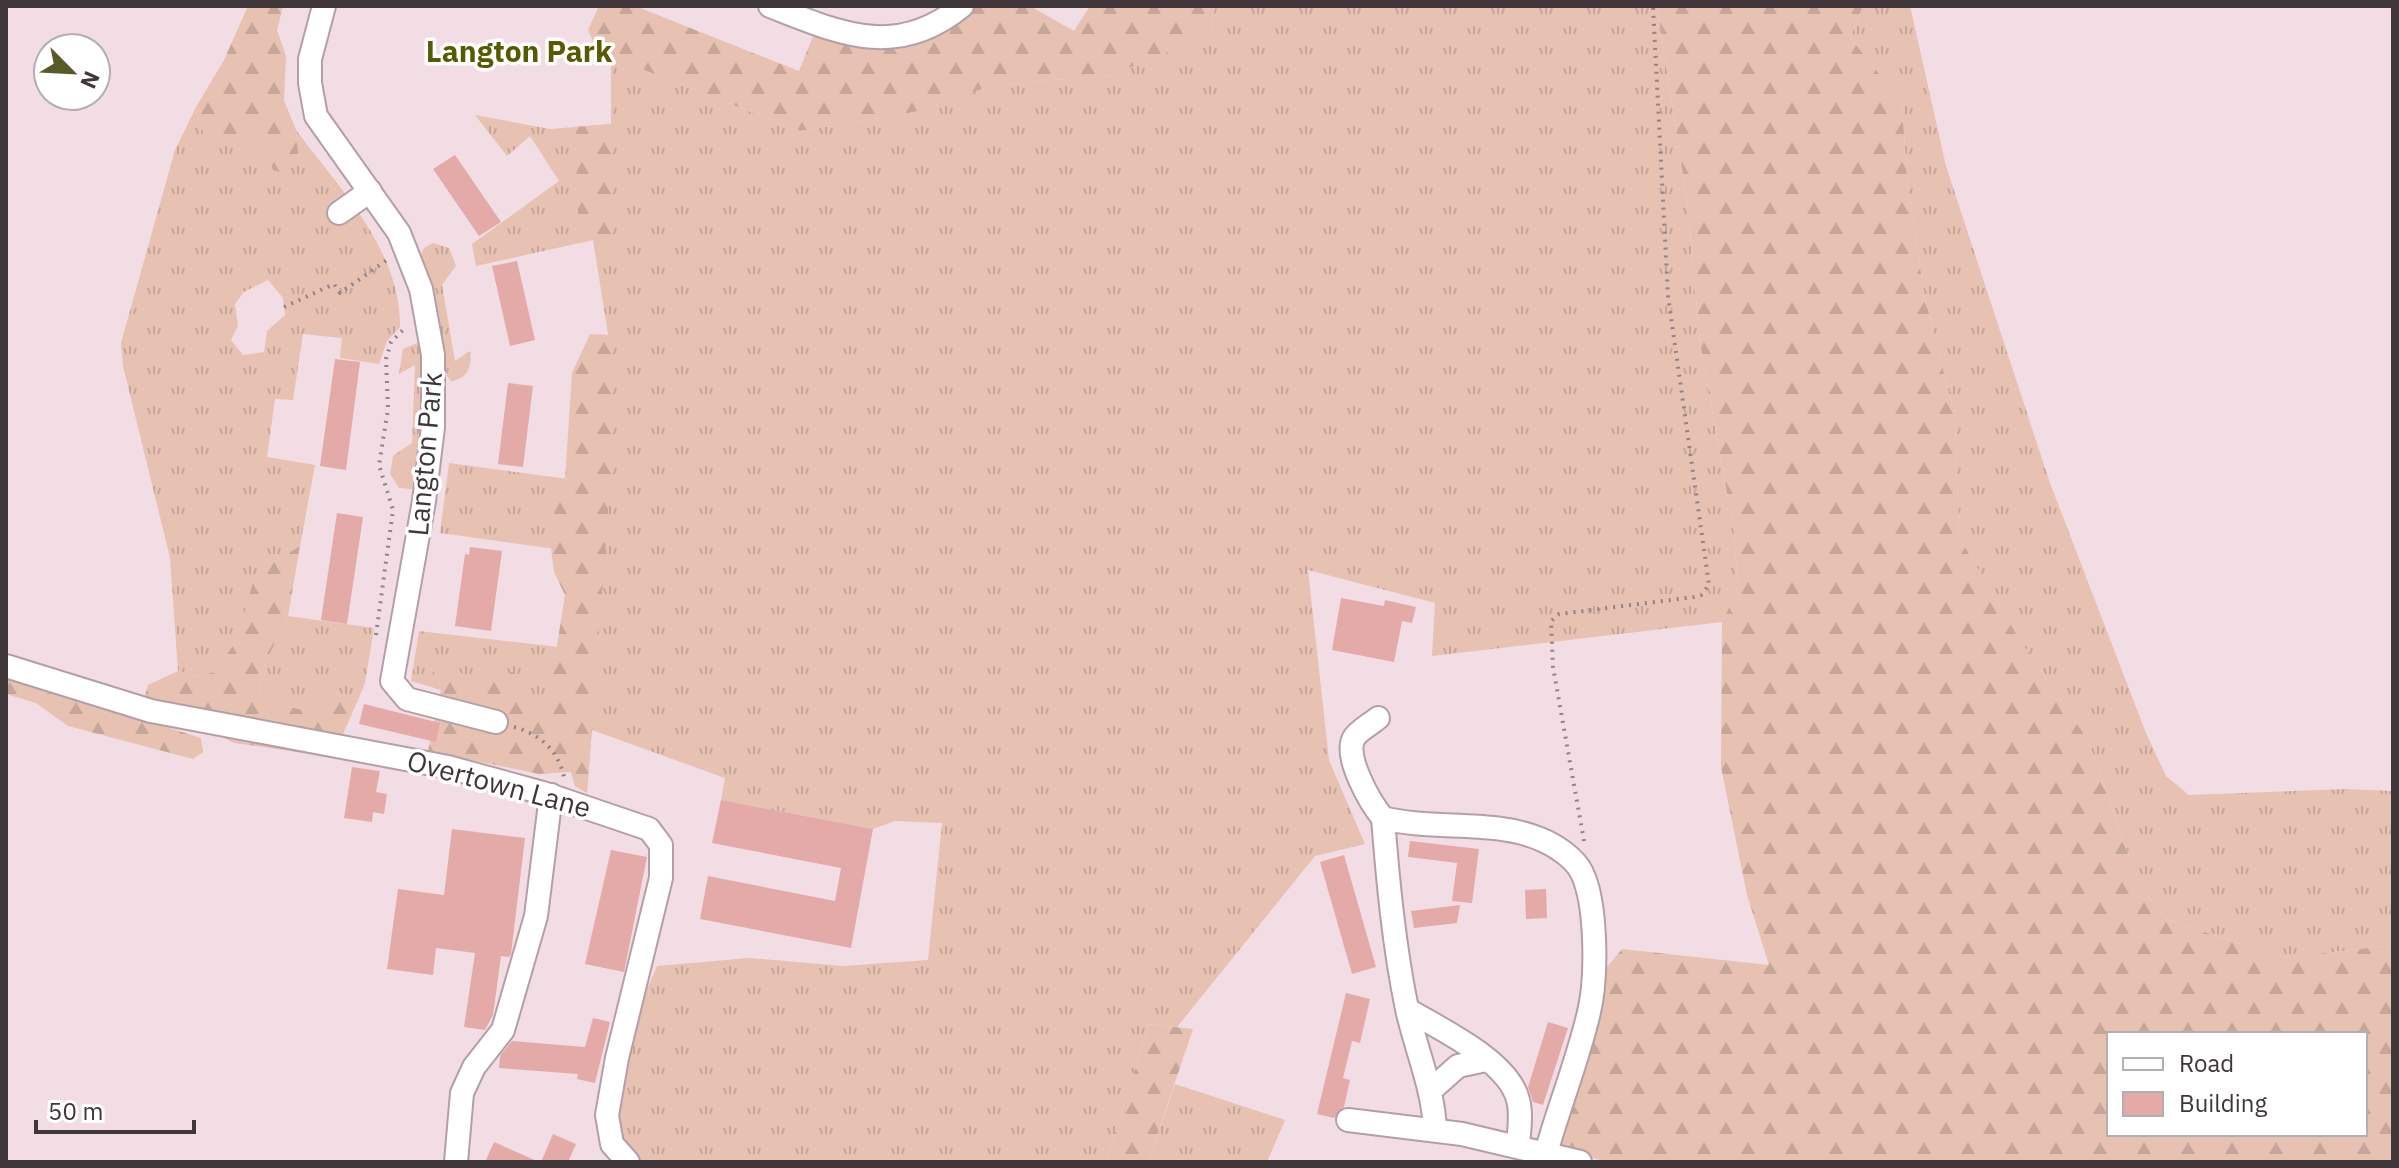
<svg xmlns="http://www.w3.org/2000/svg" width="2399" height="1168" viewBox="0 0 2399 1168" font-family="'IBM Plex Sans',sans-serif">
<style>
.grass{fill:url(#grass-tufts);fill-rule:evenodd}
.forest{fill:url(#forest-firs);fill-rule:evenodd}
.building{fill:#e3aaa8}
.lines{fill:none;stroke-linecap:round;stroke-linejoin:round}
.minor-casing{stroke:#b39fa5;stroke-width:26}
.path{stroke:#928388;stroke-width:4;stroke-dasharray:2 6;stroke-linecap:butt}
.minor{stroke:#fff;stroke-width:22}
.labels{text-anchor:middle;stroke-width:7;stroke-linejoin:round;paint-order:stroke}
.street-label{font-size:28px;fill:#3f3639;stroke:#fff}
.neighbourhood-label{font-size:30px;font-weight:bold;fill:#595a00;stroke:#fff}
</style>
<defs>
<pattern id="grass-tufts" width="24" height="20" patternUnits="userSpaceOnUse" patternTransform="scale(2)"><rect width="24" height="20" fill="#e7c1b2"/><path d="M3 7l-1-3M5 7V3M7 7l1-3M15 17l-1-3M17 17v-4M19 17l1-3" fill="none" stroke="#c7a69a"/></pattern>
<pattern id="forest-firs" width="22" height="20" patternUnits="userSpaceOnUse" patternTransform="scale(2)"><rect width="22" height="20" fill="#e7c1b2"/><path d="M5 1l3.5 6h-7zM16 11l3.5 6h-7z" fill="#c7a69a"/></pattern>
</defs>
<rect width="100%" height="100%" fill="#f3dde4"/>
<g class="grass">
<polygon points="1215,6 1657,6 1688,208 1700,343 1734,532 1738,589 1722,622 1432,656 1435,603 1308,570 1329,760 1365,844 1315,856 1177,1027 1149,1024 1106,1162 642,1162 623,1149 613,1122 630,1029 657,966 749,958 843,966 928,960 942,823 895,821 873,829 721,800 725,778 592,730 587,793 575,786 567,757 471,699 411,681 419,631 559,647 570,551 440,533 449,463 591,482 608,334 593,240 476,266 472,244 559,181 530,136 507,156 475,115 550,129 611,124 611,57 800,131 914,112 994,85 1112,75 1210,34"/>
<polygon points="1863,6 1910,6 1946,166 2050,483 2146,733 2166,776 2189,795 2345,789 2393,791 2393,945 2284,958 2168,920 2140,888 2088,740 2021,642 1959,537 1955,417 1924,294 1907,178 1902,103 1850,37"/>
<path d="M196 107 198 126 224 141 251 134 262 142 273 169 299 162 296 130C339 188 401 250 400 327L387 341 379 364 340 358 342 338 303 334 293 400 275 399 267 457 315 465 300 546 272 563 254 582 238 638 215 672 194 677 178 671 170 558 123 366 121 343 175 150ZM268 280 283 298 285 315 267 331 264 352 243 355 231 340 238 326 235 304 244 292Z"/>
<path d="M433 243 449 248 456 266 442 285 455 361 470 351C472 366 468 379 451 381L447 376 421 254 424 248Z"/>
<path d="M417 343 422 345C423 392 429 444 412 489L399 488 390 474 393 456 412 443 415 365 399 374 403 349Z"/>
<polygon points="288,616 374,628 365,683 358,700 336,692 304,710 271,703 260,694 259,676"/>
<polygon points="1175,1084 1285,1120 1267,1162 1148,1162"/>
</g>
<g class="forest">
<polygon points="248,6 283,6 277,30 286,56 284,100 296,130 299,162 285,173 273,170 262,142 251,134 224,142 210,139 198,126 196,107 224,60"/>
<polygon points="599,6 635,6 799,71 817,26 849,37 963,17 975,6 1030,6 1074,31 1090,6 1215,6 1210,34 1112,75 994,85 914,112 800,131 611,57 593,41 588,30"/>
<path d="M1657 6H1863L1850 37 1902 103 1907 178 1924 294 1955 417 1959 537 2021 642 2088 740 2140 888 2168 920 2284 958 2393 945V1162H1607L1559 1148 1560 1133 1607 967 1622 949 1769 965 1747 895 1721 767 1722 622 1738 589 1734 532 1700 343 1688 208ZM2109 1034H2365V1134H2109Z"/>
<polygon points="611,124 612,236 579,243 575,127"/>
<path d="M590 334 612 335 613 447 587 793 575 786 571 772 539 774 428 751 441 690 432 676 435 665 447 664 469 678 513 672C528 686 532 706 545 721L565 595 554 572 551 548 555 507 565 479 572 373Z"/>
<polygon points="300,546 288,616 259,676 260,694 271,703 304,710 336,692 358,700 342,736 326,756 234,743 144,699 148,685 178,671 194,677 215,672 238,638 253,582 272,563"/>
<polygon points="6,676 201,738 203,752 193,759 68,726 36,703 6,694"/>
<polygon points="1149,1024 1193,1029 1148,1162 1106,1162"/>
</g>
<g class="building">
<polygon points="455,155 501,222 479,236 433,169"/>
<polygon points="517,261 535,340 510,346 492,266"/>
<polygon points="335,359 360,362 346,470 320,466"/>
<polygon points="508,383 533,386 523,467 498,464"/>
<polygon points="337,513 363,517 347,624 321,620"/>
<polygon points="470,547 502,551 491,631 455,626 465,554 469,555"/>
<polygon points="1341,598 1384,606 1385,600 1416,607 1412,623 1402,621 1394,662 1332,650"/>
<polygon points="364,704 440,723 436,742 359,724"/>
<polygon points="352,767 380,771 376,792 387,794 384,814 373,812 372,822 344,818"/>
<polygon points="721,800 873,829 851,948 700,919 708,876 835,901 841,868 712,843"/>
<polygon points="452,829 525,838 511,954 509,957 501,956 493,1015 485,1030 464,1027 475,953 436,948 433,975 387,969 398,889 444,895"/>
<polygon points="1410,841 1479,849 1472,903 1452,901 1457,863 1408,857"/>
<polygon points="611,850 647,857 624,972 585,964"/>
<polygon points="1344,855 1376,967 1352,974 1320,862"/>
<polygon points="1546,889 1547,918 1526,919 1525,890"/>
<polygon points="1460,905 1457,923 1414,928 1411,911"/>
<polygon points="1346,993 1370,999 1360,1043 1352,1041 1343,1078 1350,1080 1344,1107 1334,1118 1317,1114"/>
<polygon points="593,1018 610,1022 595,1083 577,1079 578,1074 499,1068 500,1056 512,1041 585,1047"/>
<polygon points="1548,1022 1568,1028 1543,1105 1533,1102 1528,1087"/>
<polygon points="553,1134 576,1144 568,1162 541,1162"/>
<polygon points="494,1142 539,1162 485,1162"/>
</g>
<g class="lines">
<g class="minor-casing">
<g id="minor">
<polyline points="324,6 310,59 310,83 316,116 399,233 421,289 433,355 433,427 424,501 392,681 407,699 496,722"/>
<path d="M770 6C839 33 896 60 962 6"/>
<polyline points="339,213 370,191"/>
<polyline points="6,666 151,711 448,767 543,793 649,829 661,845 661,878 617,1058 607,1115 612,1144 628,1162"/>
<path d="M1378 718C1371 724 1358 731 1354 738 1343 756 1371 804 1383 818 1434 831 1492 819 1540 839 1555 845 1575 858 1582 873 1597 904 1597 979 1589 1012 1578 1060 1559 1106 1546 1153"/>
<path d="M1383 818C1388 882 1394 946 1407 1009 1416 1050 1433 1087 1435 1129"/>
<path d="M1408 1010C1440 1029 1509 1061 1518 1100 1522 1114 1519 1131 1518 1145"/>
<polyline points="1431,1090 1458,1066 1486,1060"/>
<polyline points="1348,1120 1462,1134 1580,1162"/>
<polyline points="456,1162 462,1093 474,1067 503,1030 536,916 551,795"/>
</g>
</g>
<g class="path">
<polyline points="284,307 334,284 340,293 387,260"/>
<polyline points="376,635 393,510 379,465 388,409 386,359 391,342 405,328"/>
<path d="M514 727C540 734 558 750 564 777"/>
<polyline points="1584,841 1553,667 1551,621 1559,614 1694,597 1701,595 1709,585 1668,296 1653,6"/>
</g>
<use href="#minor" class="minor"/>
</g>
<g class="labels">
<g class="street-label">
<text transform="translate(425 454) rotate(-85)" y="10">Langton Park</text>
<text transform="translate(499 784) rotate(15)" y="10">Overtown Lane</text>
</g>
<g class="neighbourhood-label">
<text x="519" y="62">Langton Park</text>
</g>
</g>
<rect width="2399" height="1168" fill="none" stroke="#3f3639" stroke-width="16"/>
<rect x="2107" y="1032" width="260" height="104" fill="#ffffff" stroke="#b2afb0" stroke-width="2"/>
<rect x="2123" y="1058" width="40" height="12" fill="#ffffff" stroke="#b2afb0" stroke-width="2"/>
<text x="2179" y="1072" font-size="24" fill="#3f3639">Road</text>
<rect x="2123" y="1092" width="40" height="24" fill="#e3aaa8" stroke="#b2afb0" stroke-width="2"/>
<text x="2179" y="1112" font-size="24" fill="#3f3639">Building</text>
<g transform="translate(72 72) rotate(114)"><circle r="38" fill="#ffffff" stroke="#b2afb0" stroke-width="2"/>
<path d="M0-6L14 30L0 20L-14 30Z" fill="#585a27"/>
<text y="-12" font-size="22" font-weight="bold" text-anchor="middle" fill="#3f3639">N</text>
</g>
<path d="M36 1120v12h158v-12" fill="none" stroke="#3f3639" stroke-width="4"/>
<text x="48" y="1120" font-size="24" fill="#3f3639" stroke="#ffffff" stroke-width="6" paint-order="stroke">50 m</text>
</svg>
